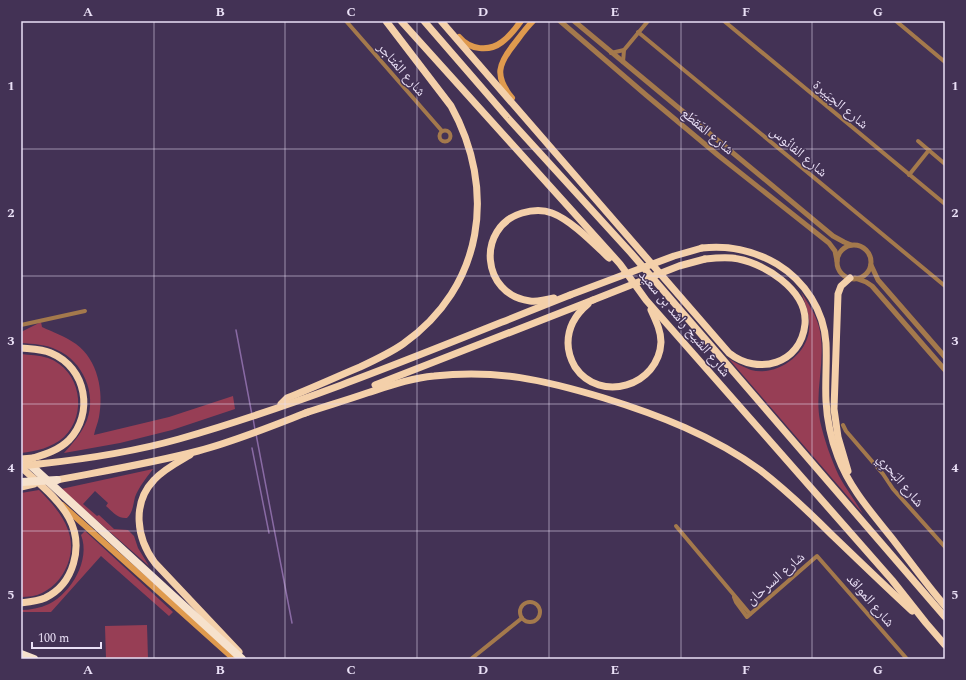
<svg xmlns="http://www.w3.org/2000/svg" width="966" height="680" viewBox="0 0 966 680" font-family="Spectral,'Noto Naskh Arabic',serif">
<style>
.green{fill:#973e55}
.lines{fill:none;stroke-linecap:round;stroke-linejoin:round}
.stream{stroke:#896aa4;stroke-width:1.5}
.minor{stroke:#a4794c;stroke-width:4}
.tertiary{stroke:#a4794c;stroke-width:5}
.secondary{stroke:#df9a4e;stroke-width:6}
.trunk{stroke:#f4d0aa;stroke-width:7}
.motorway{stroke:#f6e1cc;stroke-width:8}
.trunk-bridge{stroke:#f4d0aa;stroke-width:7}
.motorway-bridge{stroke:#f6e1cc;stroke-width:8}
.grid{fill:none;stroke:#eae0f6;stroke-width:1;stroke-opacity:0.55}
.labels{text-anchor:middle;stroke-width:3;stroke-linejoin:round;paint-order:stroke}
.street-label{font-size:14px;fill:#eae0f6;stroke:#433255}
.neatline{fill:none;stroke:#eae0f6;stroke-width:1.5}
.grid-label{font-size:13px;text-anchor:middle;font-weight:bold;fill:#eae0f6}
</style>
<rect width="100%" height="100%" fill="#433255"/>
<g class="green">
<path d="M801 292C808 303 816 315 819 327 827 358 814 390 820 421 824 439 831 459 839 476 846 489 856 502 863 514L729 359C736 363 743 367 751 370 775 377 806 356 809 331 811 318 806 305 801 292Z"/>
<path d="M41 322 42 327C53 332 66 337 76 344 98 360 104 392 99 417 98 423 95 429 94 435L169 417 233 396 235 409 172 430 120 443 64 453C73 443 82 433 87 420 97 394 83 361 57 350 46 344 33 344 21 343V332Z"/>
<path d="M21 354C30 355 39 355 48 358 81 370 88 414 64 437 52 448 36 451 21 453Z"/>
<path d="M153 469C146 478 139 487 135 497 133 505 133 512 127 518 118 519 113 512 106 506L108 503 95 491 83 504 97 516 99 515 114 529 128 530 134 536 138 548 149 566 61 489Z"/>
<path d="M39 490C50 501 63 515 68 530 77 553 65 582 42 593 36 596 28 597 21 597V493Z"/>
<path d="M85 531 173 612 169 616 101 556 51 612H21V610C30 610 40 608 49 604 71 593 91 560 81 535Z"/>
<polygon points="147,625 148,659 106,659 105,626"/>
</g>
<g class="lines">
<g class="stream">
<polyline points="236,330 252,415"/>
<polyline points="253,418 255,430"/>
<polyline points="256,434 292,623"/>
<polyline points="252,448 269,533"/>
</g>
<g class="minor">
<polyline points="346,21 442,131"/>
<polyline points="724,21 945,204"/>
<polyline points="896,21 945,62"/>
<polyline points="638,32 945,286"/>
<polyline points="611,53 624,50"/>
<polyline points="623,62 624,50 648,21"/>
<circle cx="445" cy="136" r="5.5"/>
<polyline points="918,141 945,164"/>
<polyline points="909,175 929,150"/>
<polyline points="21,325 85,311"/>
<polyline points="843,425 846,431 883,474 893,489 945,547"/>
<polyline points="676,526 750,614"/>
<polyline points="734,597 736,602 747,617 817,556 907,659"/>
<circle cx="530" cy="612" r="10"/>
<polyline points="471,659 522,618"/>
</g>
<g class="tertiary">
<polyline points="560,21 646,95 719,156 829,243 835,251 837,261"/>
<polyline points="574,21 833,236 844,242 851,245"/>
<circle cx="854" cy="262" r="17"/>
<polyline points="871,265 878,280 945,357"/>
<polyline points="855,278 866,282 872,286 945,370"/>
</g>
<g class="secondary">
<path d="M459 37C470 50 489 52 502 42 509 37 516 28 521 21"/>
<path d="M512 98C494 76 498 64 515 43 521 35 526 28 533 21"/>
<polyline points="62,505 234,659"/>
</g>
<g class="trunk">
<polyline points="401,21 620,264 646,300 892,580 926,623 945,645"/>
<polyline points="424,21 508,118 631,253 945,617"/>
<path d="M441 21 729 353C758 376 801 364 805 324 808 290 762 261 732 258 723 257 714 258 705 259"/>
<path d="M702 248C729 245 753 250 777 264 805 281 824 311 826 343 827 362 825 382 826 401 827 420 831 439 838 457 849 487 871 512 891 537 909 560 926 584 945 606"/>
<path d="M554 298C546 300 538 302 530 301 481 295 476 227 522 213 532 210 542 209 552 213 571 220 594 244 609 258"/>
<path d="M588 304C576 314 568 327 568 343 568 352 571 360 575 367 600 404 659 386 661 342 661 331 656 321 651 310"/>
<path d="M21 348C31 349 42 349 51 353 87 368 94 414 69 440 59 450 46 454 33 458"/>
<polyline points="375,385 593,300"/>
<path d="M281 404 287 398C312 388 336 377 360 367 375 360 390 353 403 344 484 287 497 189 451 106L386 21"/>
<path d="M305 413C326 406 347 400 367 393 389 386 411 378 434 376 497 369 544 380 604 398 659 415 713 436 760 470 786 490 809 512 832 535 858 560 885 586 912 611"/>
<path d="M190 455C178 462 164 469 154 480 132 503 136 538 155 563L239 652"/>
<path d="M39 464C86 459 133 452 179 439 312 401 441 346 570 295"/>
<path d="M21 467C38 483 58 498 69 518 84 546 74 584 45 598 38 601 29 602 21 603"/>
<polyline points="848,471 838,437 834,409 838,294 841,286 850,278"/>
<path d="M57 480C104 471 152 463 198 451 236 441 272 426 308 412"/>
</g>
<g class="motorway">
<polyline points="26,461 242,659"/>
<polyline points="21,654 34,659"/>
</g>
<g class="trunk-bridge">
<polyline points="570,295 674,256 702,248"/>
<polyline points="593,300 679,266 705,259"/>
<polyline points="21,459 33,458"/>
<polyline points="21,466 39,464"/>
<polyline points="21,487 34,484"/>
</g>
<polyline class="motorway-bridge" points="21,482 57,480"/>
</g>
<path class="grid" d="M154 21V659M285 21V659M417 21V659M549 21V659M681 21V659M812 21V659M21 149H945M21 276H945M21 404H945M21 531H945"/>
<g class="labels">
<g class="street-label">
<text transform="translate(402 69) rotate(49)" y="5">شارع المُتاجر</text>
<text transform="translate(841 104) rotate(40)" y="5">شارع الحِيَيرة</text>
<text transform="translate(708 131) rotate(40)" y="5">شارع المَقطَع</text>
<text transform="translate(799 151) rotate(40)" y="5">شارع الفانُوس</text>
<text transform="translate(685 323) rotate(50)" y="5">شارع الشيخ راشد بن سعيد</text>
<text transform="translate(901 480) rotate(50)" y="5">شارع البَحرِي</text>
<text transform="translate(775 578) rotate(-41)" y="5">شارع السرحان</text>
<text transform="translate(871 600) rotate(49)" y="5">شارع المواقد</text>
</g>
</g>
<rect width="966" height="680" fill="none" stroke="#433255" stroke-width="44"/>
<path d="M32 642v6h69v-6" fill="none" stroke="#eae0f6" stroke-width="2"/>
<text x="38" y="642" font-size="12" fill="#eae0f6" stroke="#433255" stroke-width="3" paint-order="stroke">100 m</text>
<rect x="22" y="22" width="922" height="636" class="neatline"/>
<g class="grid-label">
<text x="88" y="16">A</text>
<text x="220" y="16">B</text>
<text x="351" y="16">C</text>
<text x="483" y="16">D</text>
<text x="615" y="16">E</text>
<text x="746" y="16">F</text>
<text x="878" y="16">G</text>
<text x="11" y="90">1</text>
<text x="955" y="90">1</text>
<text x="11" y="217">2</text>
<text x="955" y="217">2</text>
<text x="11" y="345">3</text>
<text x="955" y="345">3</text>
<text x="11" y="472">4</text>
<text x="955" y="472">4</text>
<text x="11" y="599">5</text>
<text x="955" y="599">5</text>
<text x="88" y="674">A</text>
<text x="220" y="674">B</text>
<text x="351" y="674">C</text>
<text x="483" y="674">D</text>
<text x="615" y="674">E</text>
<text x="746" y="674">F</text>
<text x="878" y="674">G</text>
</g>
</svg>
